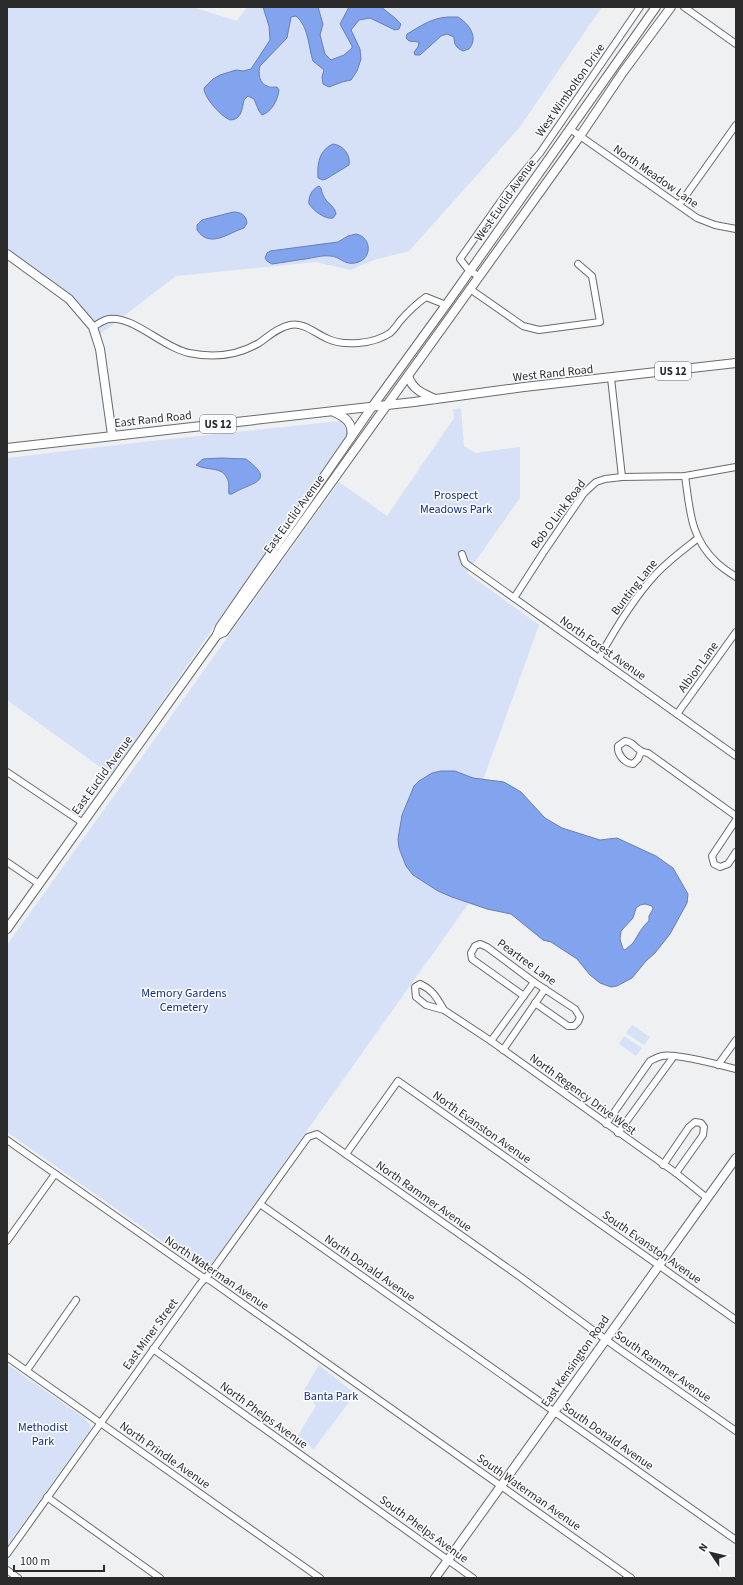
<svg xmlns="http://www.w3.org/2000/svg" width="743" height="1585" viewBox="0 0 743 1585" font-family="'Source Sans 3',sans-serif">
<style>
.green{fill:#d6e1f7}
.water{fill:#82a3ed;stroke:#687fb3;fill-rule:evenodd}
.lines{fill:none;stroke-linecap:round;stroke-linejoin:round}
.minor-casing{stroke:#696a6c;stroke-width:8}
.major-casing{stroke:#696a6c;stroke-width:10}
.minor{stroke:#fff;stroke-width:6}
.major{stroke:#fff;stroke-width:8}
.labels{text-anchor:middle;stroke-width:3;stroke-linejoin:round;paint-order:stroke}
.shield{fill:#fcfdff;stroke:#6a6a6b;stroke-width:1}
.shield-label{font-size:11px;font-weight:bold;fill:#2b2b2c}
.street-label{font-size:12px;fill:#2b2b2c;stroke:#fcfdff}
.park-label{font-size:12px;fill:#132f83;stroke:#fcfdff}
</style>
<rect width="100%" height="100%" fill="#eef0f2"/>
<g class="green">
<polygon points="7,7 192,7 237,21 247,7 602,7 519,128 409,251 374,260 350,270 316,262 176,276 99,335 80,303 7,248"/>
<polygon points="461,408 464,446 475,453 520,447 520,498 467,573 539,625 483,780 473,778 455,771 432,773 419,781 414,786 402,815 398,839 399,848 413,875 438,891 469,903 206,1272 7,1132 7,945 339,482 387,516 454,418 453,409"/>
<polygon points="340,421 346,427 348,434 111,775 7,700 7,458 151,441"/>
<polygon points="632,1025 650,1037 644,1045 626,1033"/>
<polygon points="624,1036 642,1048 636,1056 619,1044"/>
<polygon points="7,1364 84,1418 91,1426 90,1430 7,1546"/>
<polygon points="319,1365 355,1394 314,1449 297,1437 316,1406 304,1390"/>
</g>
<g class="water">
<path d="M263 7H318L323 24 320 35 325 54 331 60 344 55 352 48V46L340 24 349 7H381L395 18 401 24 399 29 395 30 370 18 359 20 351 30 360 49 361 59 357 71 351 80 342 82 329 87 323 84 322 77 324 70 313 61C308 46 309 27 296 16L291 17 287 38 260 66C258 73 259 83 267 86 270 88 274 87 277 87L279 90C278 99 272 112 262 115L259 111 254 99 248 96 244 100C242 108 242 120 230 120 221 116 204 98 204 88L213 79 220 75 236 70 243 71 251 69 270 40 269 26Z"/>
<path d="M448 17H458C469 24 479 37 469 49L463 51C456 48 454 44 454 37L447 34 441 36 420 55H415L414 52 418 47 419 42 409 41 406 38 407 34C421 26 431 18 448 17Z"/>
<path d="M333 144C343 145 351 155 349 165L326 179 323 180 318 178C317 164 319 150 333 144Z"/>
<path d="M319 186 321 188C322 193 323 196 326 200 330 205 335 207 336 214L333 218C325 220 313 210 309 204 308 197 312 189 319 186Z"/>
<path d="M233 212C241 212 246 215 247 223L244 228C228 233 210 249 197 230V225L202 220Z"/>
<path d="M356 234C372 237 373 260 355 263 343 265 340 256 330 256 322 255 313 258 305 259 294 261 283 262 272 264L267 261 265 258 267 253 270 251 338 242 348 236Z"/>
<path d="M221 458 246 459C278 483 250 482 232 494H229C228 488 230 483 227 478 222 466 206 471 196 465L203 459Z"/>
<path d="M441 771H455L473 778 504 782 521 792 545 818 562 828 600 840 617 838 656 856 673 868 688 894 687 903 670 934 655 953 646 961 632 978 617 986 611 987 600 983 590 975 577 959 551 942 543 940 511 914 487 909 452 897 438 891 413 875 406 866 399 848 398 839 402 815 414 786 419 781 432 773ZM645 904 652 906 653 909 649 916V921C643 925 637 937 633 943 630 946 628 947 625 950L623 949 620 939 621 931 633 918 636 908 640 905Z"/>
</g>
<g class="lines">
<g class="minor-casing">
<g id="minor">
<polyline points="684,7 736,44"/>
<polyline points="570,129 697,218 715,225 736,229"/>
<polyline points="679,205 736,125"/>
<polyline points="479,277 467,268 460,259 508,191 540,153 640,7"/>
<polyline points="470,289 523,326 539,330 600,322 592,276 578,264"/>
<path d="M93 327C98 324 103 320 109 319 132 315 164 348 189 353 213 358 237 356 259 343 269 336 277 328 290 325 303 322 315 333 326 338 343 347 374 344 390 333 394 330 397 325 400 321 408 312 416 304 426 297L446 305"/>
<polyline points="611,378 622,477"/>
<path d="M685 476C690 510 690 537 716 562 722 568 729 572 736 577"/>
<polyline points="462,554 465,563 736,756"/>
<polyline points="514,598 543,553 584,493 596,482 605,479 622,477 685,476 736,467"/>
<path d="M599 658C615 629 633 599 655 575 668 561 683 550 697 539"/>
<polyline points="677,714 736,632"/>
<path d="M641 752 638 759 633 764C624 763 617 754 618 746L625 741C636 742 634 751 648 753L736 816"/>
<polyline points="7,772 83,823"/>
<polyline points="736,820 712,856 714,864 720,867 728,864 736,852"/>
<polyline points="7,862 39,884"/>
<polyline points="524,996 472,959 471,953 475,946 480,944 487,947 534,982 575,1009 580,1017 578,1022 574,1026 568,1026 535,1003"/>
<path d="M444 1010C437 998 433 990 420 984L415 987 416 997 426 1005 444 1010 491 1041 676 1173 707 1198"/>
<polyline points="491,1041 534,982"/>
<polyline points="503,1050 545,989"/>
<polyline points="718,1065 736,1040"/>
<path d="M606 1124 650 1061C654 1059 657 1057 662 1056 675 1053 720 1065 736 1069"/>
<polyline points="618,1133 674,1056"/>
<polyline points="7,1140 201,1276 211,1281 631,1578"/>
<polyline points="346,1154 398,1081 736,1320"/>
<polyline points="663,1165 689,1127 695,1122 701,1123 704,1127 703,1135 676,1173"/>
<polyline points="260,1204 736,1540"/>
<polyline points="7,1241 55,1174"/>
<polyline points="153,1349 473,1578"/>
<polyline points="7,1357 320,1578"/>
<polyline points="27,1370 76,1300"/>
<polyline points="47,1497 160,1578"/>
<polyline points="7,1554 200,1284 211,1272 308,1137 317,1134 519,1276 616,1347 736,1431"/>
<polyline points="7,1570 18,1578"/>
</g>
</g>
<g class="major-casing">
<g id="major">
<polyline points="7,254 69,299 93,327 100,349 112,435"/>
<path d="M408 376C413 390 422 393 435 399"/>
<path d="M334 412C345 417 354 423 351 437"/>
<polyline points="7,448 414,402 524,387 736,363"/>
<polyline points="217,635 224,632 580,136 623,72 671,7"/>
<polyline points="7,929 217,635 220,627 372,407 446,305 656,7"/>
<polyline points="435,1578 736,1158"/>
</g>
</g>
<use href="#minor" class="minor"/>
<use href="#major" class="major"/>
</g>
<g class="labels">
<g class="shield">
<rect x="655" y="362" width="36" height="18" rx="3"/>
<rect x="200" y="415" width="36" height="18" rx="3"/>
</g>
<g class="shield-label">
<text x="673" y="375">US 12</text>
<text x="218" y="428">US 12</text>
</g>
<g class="street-label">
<text transform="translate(570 90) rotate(-55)" y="4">West Wimbolton Drive</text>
<text transform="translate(656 176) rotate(35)" y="4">North Meadow Lane</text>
<text transform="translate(505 200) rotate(-55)" y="4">West Euclid Avenue</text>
<text transform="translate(553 373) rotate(-6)" y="4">West Rand Road</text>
<text transform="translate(153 419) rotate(-6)" y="4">East Rand Road</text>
<text transform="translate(294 514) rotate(-54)" y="4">East Euclid Avenue</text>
<text transform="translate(558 514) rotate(-53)" y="4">Bob O Link Road</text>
<text transform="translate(634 587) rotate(-52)" y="4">Bunting Lane</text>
<text transform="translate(603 648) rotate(35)" y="4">North Forest Avenue</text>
<text transform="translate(698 667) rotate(-54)" y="4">Albion Lane</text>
<text transform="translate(102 775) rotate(-54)" y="4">East Euclid Avenue</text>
<text transform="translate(527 962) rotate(36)" y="4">Peartree Lane</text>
<text transform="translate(583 1094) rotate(36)" y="4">North Regency Drive West</text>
<text transform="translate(482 1127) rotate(35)" y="4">North Evanston Avenue</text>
<text transform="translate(424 1196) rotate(35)" y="4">North Rammer Avenue</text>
<text transform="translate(652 1247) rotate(35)" y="4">South Evanston Avenue</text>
<text transform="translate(370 1268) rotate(35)" y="4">North Donald Avenue</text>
<text transform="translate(217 1273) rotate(34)" y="4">North Waterman Avenue</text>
<text transform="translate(150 1334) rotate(-54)" y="4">East Miner Street</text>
<text transform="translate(575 1361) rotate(-55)" y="4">East Kensington Road</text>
<text transform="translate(663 1366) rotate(35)" y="4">South Rammer Avenue</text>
<text transform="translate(264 1415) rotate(36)" y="4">North Phelps Avenue</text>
<text transform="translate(608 1436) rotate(35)" y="4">South Donald Avenue</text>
<text transform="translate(165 1455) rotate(35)" y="4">North Prindle Avenue</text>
<text transform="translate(529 1492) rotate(35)" y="4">South Waterman Avenue</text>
<text transform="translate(424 1529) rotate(36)" y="4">South Phelps Avenue</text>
</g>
<g class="park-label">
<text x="456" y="499">Prospect<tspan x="456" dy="14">Meadows Park</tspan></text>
<text x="184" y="997">Memory Gardens<tspan x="184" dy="14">Cemetery</tspan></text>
<text x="331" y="1400">Banta Park</text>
<text x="43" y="1431">Methodist<tspan x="43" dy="14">Park</tspan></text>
</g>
</g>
<rect width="743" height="1585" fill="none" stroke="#2b2b2c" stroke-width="16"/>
<g transform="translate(711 1553) rotate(305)" stroke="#fcfdff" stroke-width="3" paint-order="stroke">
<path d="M0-3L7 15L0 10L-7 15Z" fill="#2b2b2c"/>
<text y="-6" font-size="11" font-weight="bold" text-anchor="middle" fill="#2b2b2c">N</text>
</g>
<path d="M14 1565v6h90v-6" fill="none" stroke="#2b2b2c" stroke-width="2"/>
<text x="20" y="1565" font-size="12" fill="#2b2b2c" stroke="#fcfdff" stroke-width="3" paint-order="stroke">100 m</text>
</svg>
